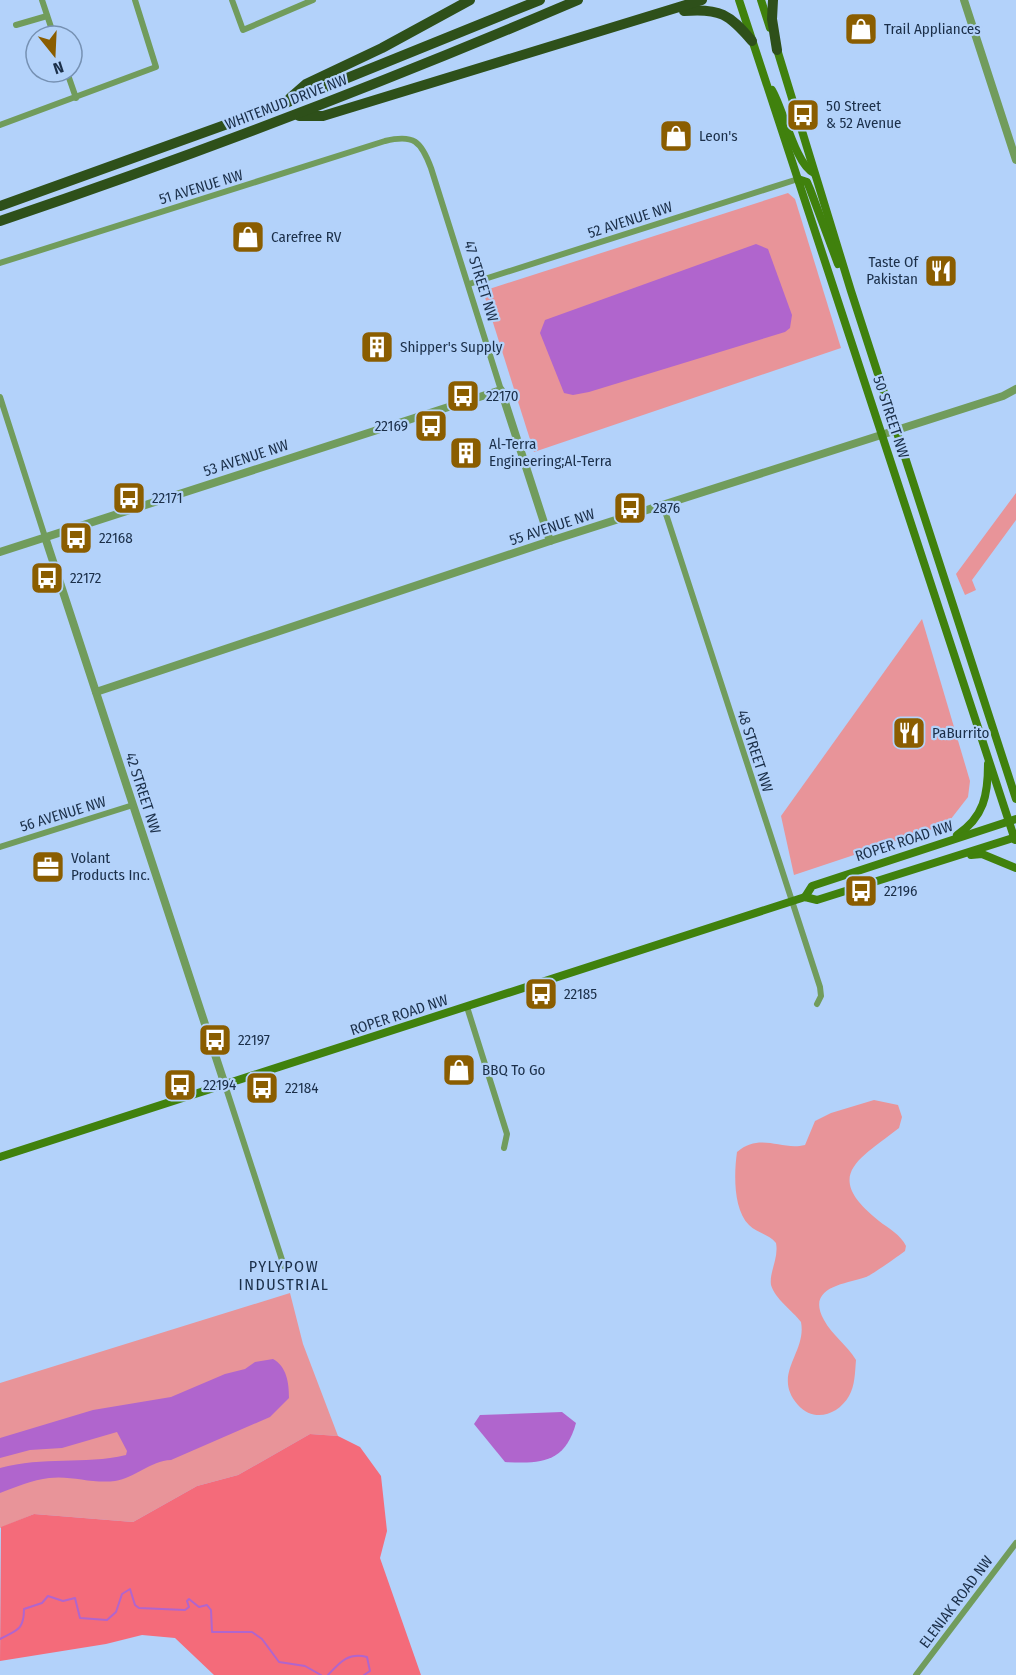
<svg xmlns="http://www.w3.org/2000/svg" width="1016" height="1675" viewBox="0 0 1016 1675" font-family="'Fira Sans Condensed',sans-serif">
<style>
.green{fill:#e89499}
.forest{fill:#f46b7a}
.water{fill:#b065cd}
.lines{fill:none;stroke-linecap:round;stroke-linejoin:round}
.stream{stroke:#b065cd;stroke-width:2}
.minor{stroke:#719c5c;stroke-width:6}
.tertiary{stroke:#719c5c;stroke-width:8}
.secondary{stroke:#40810d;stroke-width:8}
.motorway{stroke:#2e501a;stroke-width:10}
.labels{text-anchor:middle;stroke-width:4.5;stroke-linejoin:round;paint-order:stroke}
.poi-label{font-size:15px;fill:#1b2f49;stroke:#b3d2fa;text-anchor:start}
.street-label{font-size:15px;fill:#1b2f49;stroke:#b3d2fa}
.neighbourhood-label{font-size:16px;letter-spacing:1.5px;fill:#1b2f49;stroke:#b3d2fa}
</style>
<rect width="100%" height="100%" fill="#b3d2fa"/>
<g class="green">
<polygon points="788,193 795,199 841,348 534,452 483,291"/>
<polygon points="1016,493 1016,520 972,580 976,590 965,595 956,574"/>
<polygon points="922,619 970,781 968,797 947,824 794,875 781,816"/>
<path d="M874 1100 898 1105 902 1117 899 1128C860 1159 821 1175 879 1221 888 1228 901 1235 906 1246L905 1251C898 1256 872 1275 866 1277 847 1284 805 1286 824 1320 832 1335 847 1345 856 1360 855 1372 855 1386 849 1396 838 1415 814 1423 798 1405 771 1374 807 1353 801 1322 792 1310 775 1299 771 1285 769 1272 779 1258 776 1243 769 1234 757 1233 749 1225 733 1209 734 1173 737 1152 761 1132 781 1151 805 1145L815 1121 831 1113Z"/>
<polygon points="290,1293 303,1344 338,1436 310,1434 238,1475 197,1486 133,1522 34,1514 0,1528 0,1383"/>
</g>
<polygon class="forest" points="310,1434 338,1436 360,1447 381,1476 387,1531 380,1558 421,1675 214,1675 175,1638 142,1635 106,1644 0,1661 1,1527 34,1514 133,1522 197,1486 238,1475"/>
<g class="water">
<polygon points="756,244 768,249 792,315 790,328 785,332 589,392 573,395 564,393 540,333 545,320"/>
<path d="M273 1359C287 1367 289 1383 289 1398L270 1417 171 1460C150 1461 135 1478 115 1481 92 1484 71 1475 49 1478 33 1480 15 1487 0 1493V1468C44 1456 83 1465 126 1455L127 1451 117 1432 62 1448 30 1450 0 1458V1438L93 1410 171 1397 225 1374 245 1369 255 1362Z"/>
<path d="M562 1412 576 1423C565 1463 541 1464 505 1462L474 1424 480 1415Z"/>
</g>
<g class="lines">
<g class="stream">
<path d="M0 1639C17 1630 24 1630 24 1609L42 1603 48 1596 63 1601 75 1598 80 1618 107 1620 116 1612 122 1594 130 1589 135 1605 139 1608 185 1610 189 1607 187 1601 189 1599 199 1607 207 1605 211 1610 212 1632H252L262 1639 279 1662 305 1666 321 1675"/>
<path d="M328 1675C340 1662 348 1652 367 1657L370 1671 364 1675"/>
</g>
<g class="minor">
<polyline points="42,0 54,36"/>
<polyline points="232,0 243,30 313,0"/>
<polyline points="16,25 47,16"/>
<polyline points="67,72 76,98"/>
<polyline points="0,125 156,67 135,0"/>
<path d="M0 263 385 141C414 134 421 141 431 168L501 390"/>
<polyline points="469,284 798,179"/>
<polyline points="0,397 45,537"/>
<polyline points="663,505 820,987 821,996 817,1004"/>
<polyline points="0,847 133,805"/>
<polyline points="467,1007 507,1134 504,1148"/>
<polyline points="225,1085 284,1266"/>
<polyline points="916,1675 1016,1543"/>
</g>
<g class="tertiary">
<polyline points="964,0 1016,160"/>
<polyline points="45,537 225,1085"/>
<polyline points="0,552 501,390 550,541"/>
<polyline points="96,692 550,541 1003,396 1016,389"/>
</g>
<g class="secondary">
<polyline points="739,0 1015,840"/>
<polyline points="761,0 770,28"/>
<polyline points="776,46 851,291 1016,799"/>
<path d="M772 90C783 108 796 166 814 173"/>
<polyline points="798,179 807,182 810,189 838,264"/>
<path d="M957 835C984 817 988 795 988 764"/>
<polyline points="971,855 982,854 1016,868"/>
<polyline points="805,897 812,886 1016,819"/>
<polyline points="0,1157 805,897 817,900 1016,837"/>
</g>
<g class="motorway">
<polyline points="773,0 772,19 777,50"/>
<path d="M684 11C720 8 729 14 752 41"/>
<polyline points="290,98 306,84 382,48 470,0"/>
<polyline points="299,116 323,116 702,0"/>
<polyline points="0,206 283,104 540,0"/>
<path d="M0 221C195 155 388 81 578 0"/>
</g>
</g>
<defs>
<g id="shop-square" transform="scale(1.725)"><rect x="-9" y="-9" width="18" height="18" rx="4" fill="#8a5d00" stroke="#b3d2fa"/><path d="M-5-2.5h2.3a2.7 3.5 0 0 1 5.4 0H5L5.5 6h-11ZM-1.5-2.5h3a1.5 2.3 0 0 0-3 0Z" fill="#fff"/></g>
<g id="bus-square" transform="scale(1.725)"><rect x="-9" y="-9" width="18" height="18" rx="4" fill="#8a5d00" stroke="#b3d2fa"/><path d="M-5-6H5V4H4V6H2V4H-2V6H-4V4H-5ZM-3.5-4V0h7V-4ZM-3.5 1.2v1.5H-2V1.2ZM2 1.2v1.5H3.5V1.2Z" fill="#fff"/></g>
<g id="restaurant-square" transform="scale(1.725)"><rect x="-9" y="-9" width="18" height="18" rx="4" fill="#8a5d00" stroke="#b3d2fa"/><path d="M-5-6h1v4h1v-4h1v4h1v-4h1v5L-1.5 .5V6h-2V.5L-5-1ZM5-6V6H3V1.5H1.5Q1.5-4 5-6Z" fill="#fff"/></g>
<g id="building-square" transform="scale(1.725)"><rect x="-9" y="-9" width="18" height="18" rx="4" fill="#8a5d00" stroke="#b3d2fa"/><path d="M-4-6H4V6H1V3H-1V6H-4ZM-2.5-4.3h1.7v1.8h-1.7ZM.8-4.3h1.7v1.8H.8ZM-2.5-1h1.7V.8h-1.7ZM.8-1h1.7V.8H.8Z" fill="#fff"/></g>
<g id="office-square" transform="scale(1.725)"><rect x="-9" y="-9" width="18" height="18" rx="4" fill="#8a5d00" stroke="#b3d2fa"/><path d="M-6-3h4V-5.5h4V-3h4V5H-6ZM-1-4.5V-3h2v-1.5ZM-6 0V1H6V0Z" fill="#fff"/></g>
</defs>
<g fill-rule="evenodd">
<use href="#shop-square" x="861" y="29"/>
<use href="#bus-square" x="803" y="115"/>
<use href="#shop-square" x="676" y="136"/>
<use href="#shop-square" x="248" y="237"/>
<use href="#restaurant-square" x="941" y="271"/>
<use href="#building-square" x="377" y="347"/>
<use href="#bus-square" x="463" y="396"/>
<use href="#bus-square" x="431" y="426"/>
<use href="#building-square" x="466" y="453"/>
<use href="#bus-square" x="129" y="498"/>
<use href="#bus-square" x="630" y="508"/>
<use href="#bus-square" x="76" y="538"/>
<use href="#bus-square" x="47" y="578"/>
<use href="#restaurant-square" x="909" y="733"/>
<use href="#office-square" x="48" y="867"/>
<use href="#bus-square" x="861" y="891"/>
<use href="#bus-square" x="541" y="994"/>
<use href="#bus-square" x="215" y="1040"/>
<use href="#shop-square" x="459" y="1070"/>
<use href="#bus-square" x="180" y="1085"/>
<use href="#bus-square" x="262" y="1088"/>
</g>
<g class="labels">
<g class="poi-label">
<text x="884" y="34">Trail Appliances</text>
<text x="826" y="111">50 Street<tspan x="826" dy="17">&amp; 52 Avenue</tspan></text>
<text x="699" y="141">Leon's</text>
<text x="271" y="242">Carefree RV</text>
<text x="918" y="267" text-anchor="end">Taste Of<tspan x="918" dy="17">Pakistan</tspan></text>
<text x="400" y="352">Shipper's Supply</text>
<text x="486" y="401">22170</text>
<text x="408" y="431" text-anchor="end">22169</text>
<text x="489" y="449">Al-Terra<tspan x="489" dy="17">Engineering;Al-Terra</tspan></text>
<text x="152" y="503">22171</text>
<text x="653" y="513">2876</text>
<text x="99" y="543">22168</text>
<text x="70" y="583">22172</text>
<text x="932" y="738">PaBurrito</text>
<text x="71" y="863">Volant<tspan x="71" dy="17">Products Inc.</tspan></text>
<text x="884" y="896">22196</text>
<text x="564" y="999">22185</text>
<text x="238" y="1045">22197</text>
<text x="482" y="1075">BBQ To Go</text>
<text x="203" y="1090">22194</text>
<text x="285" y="1093">22184</text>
</g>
<g class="street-label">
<text transform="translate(286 102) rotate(-21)" y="5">WHITEMUD DRIVE NW</text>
<text transform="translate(201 187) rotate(-17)" y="5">51 AVENUE NW</text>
<text transform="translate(630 220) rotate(-18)" y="5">52 AVENUE NW</text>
<text transform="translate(481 281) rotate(73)" y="5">47 STREET NW</text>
<text transform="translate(891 417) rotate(72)" y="5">50 STREET NW</text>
<text transform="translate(246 458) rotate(-18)" y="5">53 AVENUE NW</text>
<text transform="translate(552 527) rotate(-18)" y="5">55 AVENUE NW</text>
<text transform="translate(755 751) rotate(72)" y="5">48 STREET NW</text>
<text transform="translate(143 793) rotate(72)" y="5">42 STREET NW</text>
<text transform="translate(63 814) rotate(-17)" y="5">56 AVENUE NW</text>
<text transform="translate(904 841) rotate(-18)" y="5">ROPER ROAD NW</text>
<text transform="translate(399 1015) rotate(-18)" y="5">ROPER ROAD NW</text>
<text transform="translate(956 1602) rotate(-53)" y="5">ELENIAK ROAD NW</text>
</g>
<g class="neighbourhood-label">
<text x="284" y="1272">PYLYPOW<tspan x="284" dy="18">INDUSTRIAL</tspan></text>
</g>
</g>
<g transform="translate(54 54) rotate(162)"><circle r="28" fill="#b3d2fa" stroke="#7691b3" stroke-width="1.5"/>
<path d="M0-4.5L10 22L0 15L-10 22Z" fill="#8a5d00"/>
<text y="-9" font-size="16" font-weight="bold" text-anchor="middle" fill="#1b2f49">N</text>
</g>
</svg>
